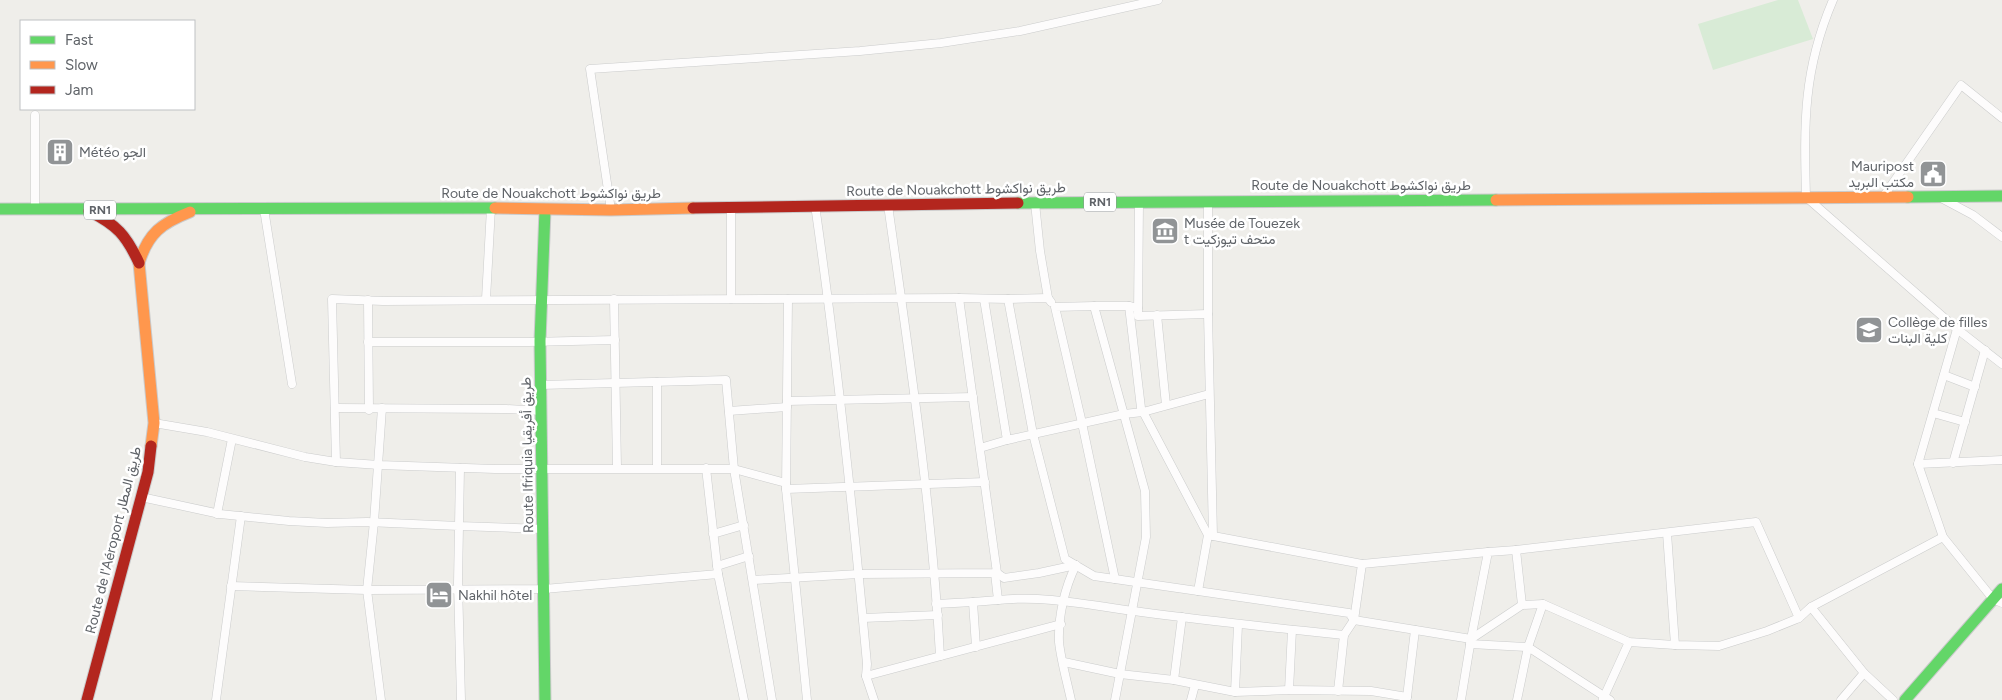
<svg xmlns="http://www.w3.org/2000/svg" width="2002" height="700" viewBox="0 0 2002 700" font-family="Figtree,Vazirmatn,sans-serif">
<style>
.green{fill:#d8ebd6}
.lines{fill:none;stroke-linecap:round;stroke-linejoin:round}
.street-casing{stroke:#cbcccc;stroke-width:9}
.fast-casing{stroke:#cacacb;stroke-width:13}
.slow-casing{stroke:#cacacb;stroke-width:13}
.jam-casing{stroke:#cacacb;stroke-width:13}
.street{stroke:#fdfcfc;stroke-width:8}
.fast{stroke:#63d668;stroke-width:11}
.slow{stroke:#ff974d;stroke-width:11}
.jam{stroke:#b3261e;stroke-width:11}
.labels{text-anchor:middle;stroke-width:5;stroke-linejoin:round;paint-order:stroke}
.shield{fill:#fff;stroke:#8f9295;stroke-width:1}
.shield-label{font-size:12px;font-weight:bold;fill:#5f6368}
.poi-label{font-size:14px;fill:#5f6368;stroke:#fff;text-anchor:start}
.street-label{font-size:14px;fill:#5f6368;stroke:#fff}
</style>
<rect width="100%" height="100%" fill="#efeeea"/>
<polygon class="green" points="1778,0 1798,0 1813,39 1713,70 1698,24"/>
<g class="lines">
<g class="street-casing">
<g id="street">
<path d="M1833 0C1803 70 1804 123 1806 197L1957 329 2002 364"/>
<polyline points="1883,197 1961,85 2002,118"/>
<polyline points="1943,199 1973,215 2002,237"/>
<polyline points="1208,201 1208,314 1213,536"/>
<polyline points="1139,202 1138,316 1208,314"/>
<polyline points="1035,203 1040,251 1048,298"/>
<path d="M815 205C837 358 853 510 867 664L866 676 874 700"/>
<path d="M888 205C909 355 932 505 940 656"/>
<polyline points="731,206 731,299"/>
<polyline points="35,208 35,115"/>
<polyline points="264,209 292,384"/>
<polyline points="611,210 590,69 860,51 941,43 1020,31 1158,0"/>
<polyline points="486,299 491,208"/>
<polyline points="614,299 617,468"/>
<polyline points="788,299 786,489 807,700"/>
<polyline points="984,299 1007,440 1124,414 1143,412 1209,394"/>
<polyline points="1008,299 1048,298 1051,302"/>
<polyline points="368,300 369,410"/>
<polyline points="1094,306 1055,307 1082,423 1115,579"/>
<polyline points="1129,306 1141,408 1208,535 1362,564 1354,620 1344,635 1338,691"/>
<polyline points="1157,315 1166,405"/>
<polyline points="1957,329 1918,464 1943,537 1993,599 2002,603"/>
<polyline points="368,342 529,342 615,340"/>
<polyline points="1944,375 1975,387"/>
<polyline points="657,382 657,468"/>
<polyline points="541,385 726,380 734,469 772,700"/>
<polyline points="787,401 973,397"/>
<polyline points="335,408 506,409 542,411"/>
<polyline points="729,411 787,407"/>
<polyline points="1933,413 1965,422"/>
<polyline points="154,423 207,432 305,457 336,462 379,465 495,469 734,469 786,483"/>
<polyline points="980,448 1007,440"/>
<polyline points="336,462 332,299 383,301 959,298 1008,299 1033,434 1065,559 1094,576 1349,613 1354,620 1471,639 1522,605 1543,604 1629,642 1675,645 1719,646 1767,631 1799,618 1811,607 1943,537"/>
<polyline points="1953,463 1985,350"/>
<polyline points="1918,464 2002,460"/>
<polyline points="460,468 459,526 543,529"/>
<polyline points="706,468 718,574"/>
<polyline points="786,489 985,482"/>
<polyline points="141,497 220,514 289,521 327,523 367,522 459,526 458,583 461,700"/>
<polyline points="217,514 232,439"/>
<polyline points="1667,533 1675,645"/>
<polyline points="713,534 744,525"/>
<polyline points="1362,564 1488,552"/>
<polyline points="717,566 749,556"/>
<path d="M995 573 998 600C1048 595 1092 606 1141 612 1209 621 1276 628 1344 635"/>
<polyline points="997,573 1004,578 1039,573 1076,565"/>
<polyline points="753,580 859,574 997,573 959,298"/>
<polyline points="231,586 367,590 544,589 718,574 744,700"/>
<polyline points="1198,591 1208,535"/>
<polyline points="936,604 973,602"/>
<polyline points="1522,605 1516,550 1756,522 1799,618"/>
<polyline points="1811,607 1864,673 1893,700"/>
<polyline points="863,618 938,615"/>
<polyline points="1470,644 1528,647 1543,604"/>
<polyline points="976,647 973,602 998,600"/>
<polyline points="1064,662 1120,674 1174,680 1235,692 1289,690 1371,691 1407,697 1406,700"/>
<polyline points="866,676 1061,624"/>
<polyline points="1174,680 1182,617"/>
<polyline points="1289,690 1292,630"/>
<polyline points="1235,692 1238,625"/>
<polyline points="1407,697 1415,630"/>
<polyline points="1603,699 1629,642"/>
<polyline points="216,700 241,516"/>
<polyline points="381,700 367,590 374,522 382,408"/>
<path d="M1071 700C1067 681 1061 661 1059 642 1058 616 1065 587 1076 565"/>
<polyline points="1115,700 1146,537 1145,491 1094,306 1129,306 1138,308"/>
<polyline points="1191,700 1195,685"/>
<polyline points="1461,700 1471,639 1488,552 1516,550"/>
<polyline points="1517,700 1528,647 1610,700"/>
<polyline points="1841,700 1864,673"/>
</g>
</g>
<g class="fast-casing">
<g id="fast">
<polyline points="1908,197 2002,196"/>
<polyline points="1018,203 1496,200"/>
<polyline points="0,209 495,208"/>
<polyline points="545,210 540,341 545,700"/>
<polyline points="1905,700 2002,589"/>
</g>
</g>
<g class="slow-casing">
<g id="slow">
<polyline points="1496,200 1908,197"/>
<polyline points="495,208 611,210 693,208"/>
<path d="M151 446 154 423 139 263C148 233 162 223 190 212"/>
</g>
</g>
<g class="jam-casing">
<g id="jam">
<polyline points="693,208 1018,203"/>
<path d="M89 211C117 225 126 235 139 263"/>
<polyline points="87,700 148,472 151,446"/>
</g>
</g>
<use href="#street" class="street"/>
<use href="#fast" class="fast"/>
<use href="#slow" class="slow"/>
<use href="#jam" class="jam"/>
</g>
<defs>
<g id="building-square" transform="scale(1.4375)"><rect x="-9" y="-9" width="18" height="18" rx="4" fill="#919496" stroke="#fff"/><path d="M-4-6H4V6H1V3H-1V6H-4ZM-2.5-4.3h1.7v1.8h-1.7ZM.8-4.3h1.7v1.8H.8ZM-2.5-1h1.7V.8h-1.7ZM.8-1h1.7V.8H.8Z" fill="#fff"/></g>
<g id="civic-square" transform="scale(1.4375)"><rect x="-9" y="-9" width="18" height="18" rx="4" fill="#919496" stroke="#fff"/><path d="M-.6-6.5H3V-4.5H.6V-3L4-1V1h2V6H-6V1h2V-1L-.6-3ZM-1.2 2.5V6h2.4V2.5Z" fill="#fff"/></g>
<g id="museum-square" transform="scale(1.4375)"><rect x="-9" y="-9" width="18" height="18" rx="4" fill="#919496" stroke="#fff"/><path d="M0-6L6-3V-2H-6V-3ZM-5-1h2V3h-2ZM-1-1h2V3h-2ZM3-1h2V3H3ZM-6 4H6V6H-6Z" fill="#fff"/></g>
<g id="school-square" transform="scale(1.4375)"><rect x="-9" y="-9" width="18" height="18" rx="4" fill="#919496" stroke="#fff"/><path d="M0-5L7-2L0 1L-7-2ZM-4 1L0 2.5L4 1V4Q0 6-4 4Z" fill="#fff"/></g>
<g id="hotel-square" transform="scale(1.4375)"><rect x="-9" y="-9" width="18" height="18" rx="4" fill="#919496" stroke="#fff"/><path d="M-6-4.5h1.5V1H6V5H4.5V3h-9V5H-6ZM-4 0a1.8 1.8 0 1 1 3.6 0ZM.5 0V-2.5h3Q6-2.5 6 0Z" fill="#fff"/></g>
</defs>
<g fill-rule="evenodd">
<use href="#building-square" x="60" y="152"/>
<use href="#civic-square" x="1933" y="174"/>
<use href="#museum-square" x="1165" y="231"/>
<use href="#school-square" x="1869" y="330"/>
<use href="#hotel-square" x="439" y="595"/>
</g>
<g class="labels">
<g class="shield">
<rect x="1084" y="192.5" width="32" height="19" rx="4"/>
<rect x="84" y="200.5" width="32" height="19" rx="4"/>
</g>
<g class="shield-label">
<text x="1100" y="206">RN1</text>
<text x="100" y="214">RN1</text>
</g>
<g class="poi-label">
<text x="79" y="157">Météo الجو</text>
<text x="1914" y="171" text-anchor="end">Mauripost<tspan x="1914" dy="16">مكتب البريد</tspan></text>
<text x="1184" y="228">Musée de Touezek<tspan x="1184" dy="16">t متحف تيوزكيت</tspan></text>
<text x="1888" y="327">Collège de filles<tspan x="1888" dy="16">كلية البنات</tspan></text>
<text x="458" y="600">Nakhil hôtel</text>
</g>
<g class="street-label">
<text x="1361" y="190">Route de Nouakchott طريق نواكشوط</text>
<text transform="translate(956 189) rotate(-1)" y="5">Route de Nouakchott طريق نواكشوط</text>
<text x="551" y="198">Route de Nouakchott طريق نواكشوط</text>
<text transform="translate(527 455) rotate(-91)" y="5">Route Ifriquia طريق أفريقيا</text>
<text transform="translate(113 540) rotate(-76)" y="5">Route de l'Aéroport طريق المطار</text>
</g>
</g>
<rect x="20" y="20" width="175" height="90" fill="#ffffff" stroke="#bfc1c3"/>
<rect x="30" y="36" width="25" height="8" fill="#63d668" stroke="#bfc1c3"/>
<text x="65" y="45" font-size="15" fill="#5f6368">Fast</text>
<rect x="30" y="61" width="25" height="8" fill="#ff974d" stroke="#bfc1c3"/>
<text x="65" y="70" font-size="15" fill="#5f6368">Slow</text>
<rect x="30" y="86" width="25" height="8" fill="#b3261e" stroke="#bfc1c3"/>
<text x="65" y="95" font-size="15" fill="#5f6368">Jam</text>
</svg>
